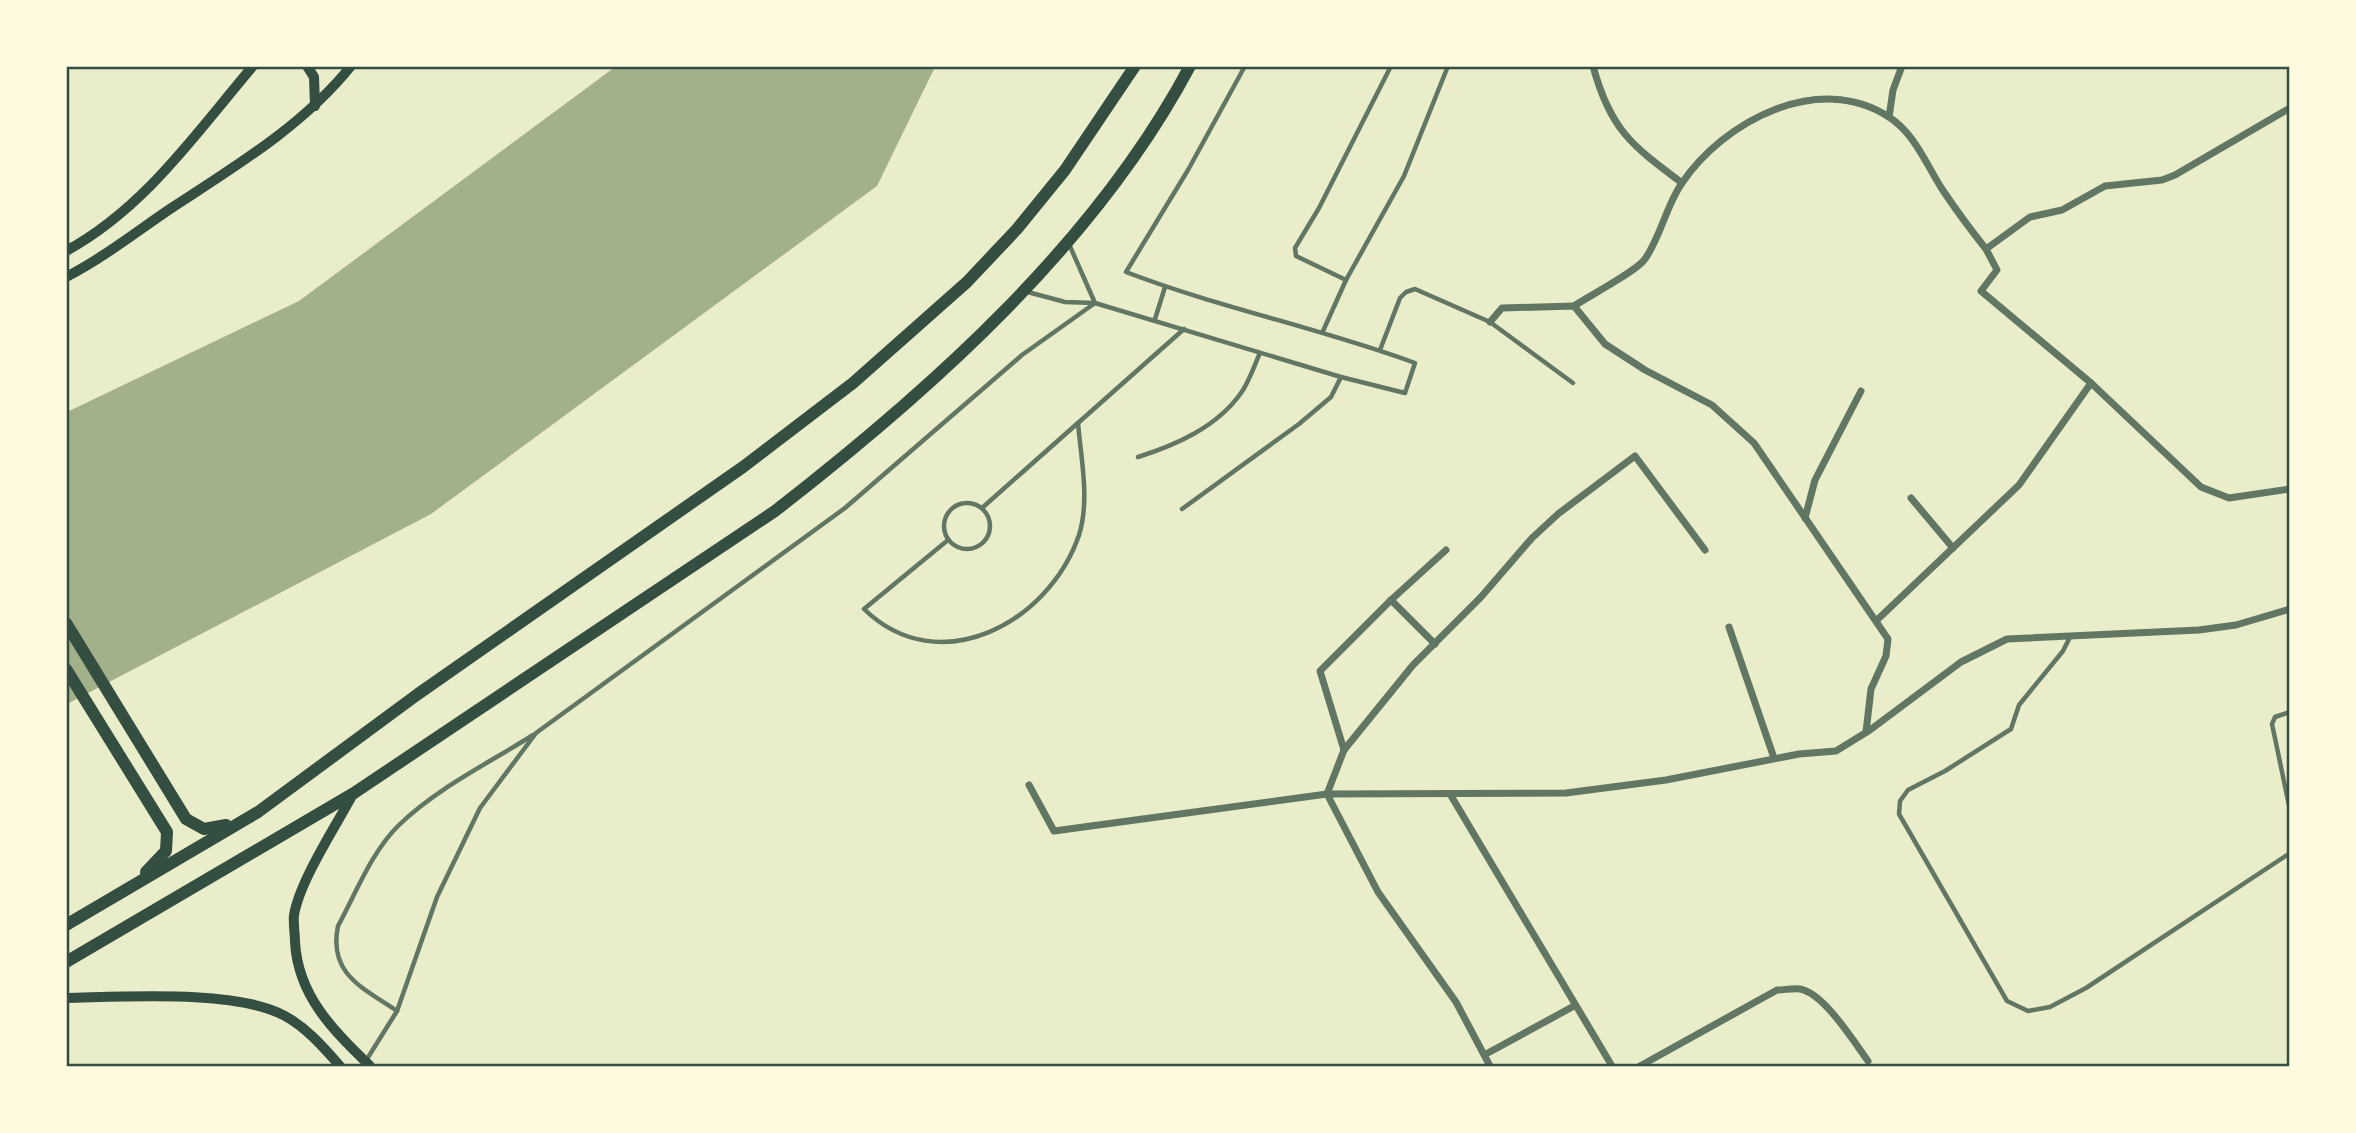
<svg xmlns="http://www.w3.org/2000/svg" width="2356" height="1133" viewBox="0 0 2356 1133" font-family="Bitter,serif">
<style>
.water{fill:#a3b18a}
.lines{fill:none;stroke-linecap:round;stroke-linejoin:round}
.service{stroke:#617663;stroke-width:4.5}
.minor{stroke:#617663;stroke-width:7}
.secondary{stroke:#344e41;stroke-width:10}
.primary{stroke:#344e41;stroke-width:12}
.neatline{fill:none;stroke:#344e41;stroke-width:2.5}
</style>
<rect width="100%" height="100%" fill="#e9edc9"/>
<polygon class="water" points="615,67 935,67 877,186 431,514 67,704 67,412 299,301"/>
<g class="lines">
<g class="service">
<path d="M1069 244 1095 303 1341 377 1405 393 1415 363C1320 328 1220 308 1126 272L1188 170 1245 66"/>
<polyline points="1346,280 1296,256 1295,248 1319,208 1391,66"/>
<polyline points="1024,291 1065,302 1094,303"/>
<polyline points="1155,319 1165,287"/>
<polyline points="1323,331 1346,280 1404,176 1448,66"/>
<polyline points="1380,350 1400,298 1406,292 1415,289 1490,322 1573,383"/>
<path d="M1138 457C1176 445 1217 427 1241 393 1249 382 1254 366 1260 353"/>
<circle cx="967" cy="526" r="23"/>
<polyline points="982,508 1184,329"/>
<polyline points="1182,509 1299,424 1331,397 1341,377"/>
<path d="M948 540 864 609C939 682 1049 623 1079 535 1090 500 1081 459 1078 423"/>
<polyline points="2070,637 2063,651 2019,705 2011,729 1945,771 1908,790 1900,801 1899,814 2007,1001 2028,1011 2050,1007 2086,988 2290,853"/>
<polyline points="2290,712 2275,717 2272,724 2290,810"/>
<path d="M397 1011C363 988 328 974 338 926 356 893 372 851 399 825 437 788 489 763 533 735"/>
<polyline points="367,1059 397,1011 437,897 480,808 536,733 845,508 1022,355 1095,303"/>
</g>
<g class="minor">
<path d="M1593 66C1610 129 1631 145 1682 183"/>
<polyline points="2290,108 2175,175 2162,180 2105,186 2062,210 2030,217 1986,249 1997,270 1981,291 2091,383 2201,487 2229,498 2290,489"/>
<polyline points="1889,117 1893,90 1902,66"/>
<path d="M1574 306C1589 296 1637 271 1645 259 1661 236 1666 206 1682 183 1724 121 1819 71 1889 117 1915 134 1926 164 1942 189 1956 210 1970 229 1986 249"/>
<polyline points="1490,322 1502,308 1574,306 1605,344 1645,370 1712,405 1754,443 1888,639 1886,656 1871,689 1866,732"/>
<polyline points="1911,498 1953,548"/>
<polyline points="1805,518 1815,480 1861,391"/>
<polyline points="1391,600 1435,644"/>
<polyline points="1876,621 2019,485 2091,383"/>
<polyline points="1729,627 1774,758"/>
<polyline points="1344,750 1320,671 1391,600 1446,550"/>
<polyline points="1029,785 1054,831 1327,794 1566,793 1666,780 1799,754 1836,751 1870,730 1961,662 2007,639 2199,630 2236,625 2290,609"/>
<polyline points="1450,794 1612,1066"/>
<polyline points="1486,1054 1574,1006"/>
<polyline points="1490,1066 1456,1002 1378,892 1327,794 1344,750 1413,665 1481,597 1532,538 1558,514 1635,456 1705,550"/>
<path d="M1640 1066 1777 990C1784 990 1793 988 1800 989 1824 993 1854 1042 1868 1061"/>
</g>
<g class="secondary">
<polyline points="307,66 314,77 315,106"/>
<path d="M66 251C145 208 196 133 253 66"/>
<path d="M66 277C103 258 136 232 170 209 234 167 303 126 351 66"/>
<path d="M353 794C336 826 300 880 294 915 293 923 295 933 295 942 298 996 333 1030 370 1066"/>
<path d="M66 998C122 997 237 989 285 1016 307 1028 324 1048 340 1066"/>
</g>
<g class="primary">
<polyline points="66,623 186,819 204,829 226,825"/>
<polyline points="66,669 167,832 166,851 146,872"/>
<polyline points="66,925 258,812 418,694 743,467 853,383 967,282 1017,229 1065,170 1135,66"/>
<path d="M66 962 354 793 775 511C931 390 1096 243 1190 66"/>
</g>
</g>
<rect width="2356" height="1133" fill="none" stroke="#fefae0" stroke-width="136"/>
<rect x="68" y="68" width="2220" height="997" class="neatline"/>
</svg>
